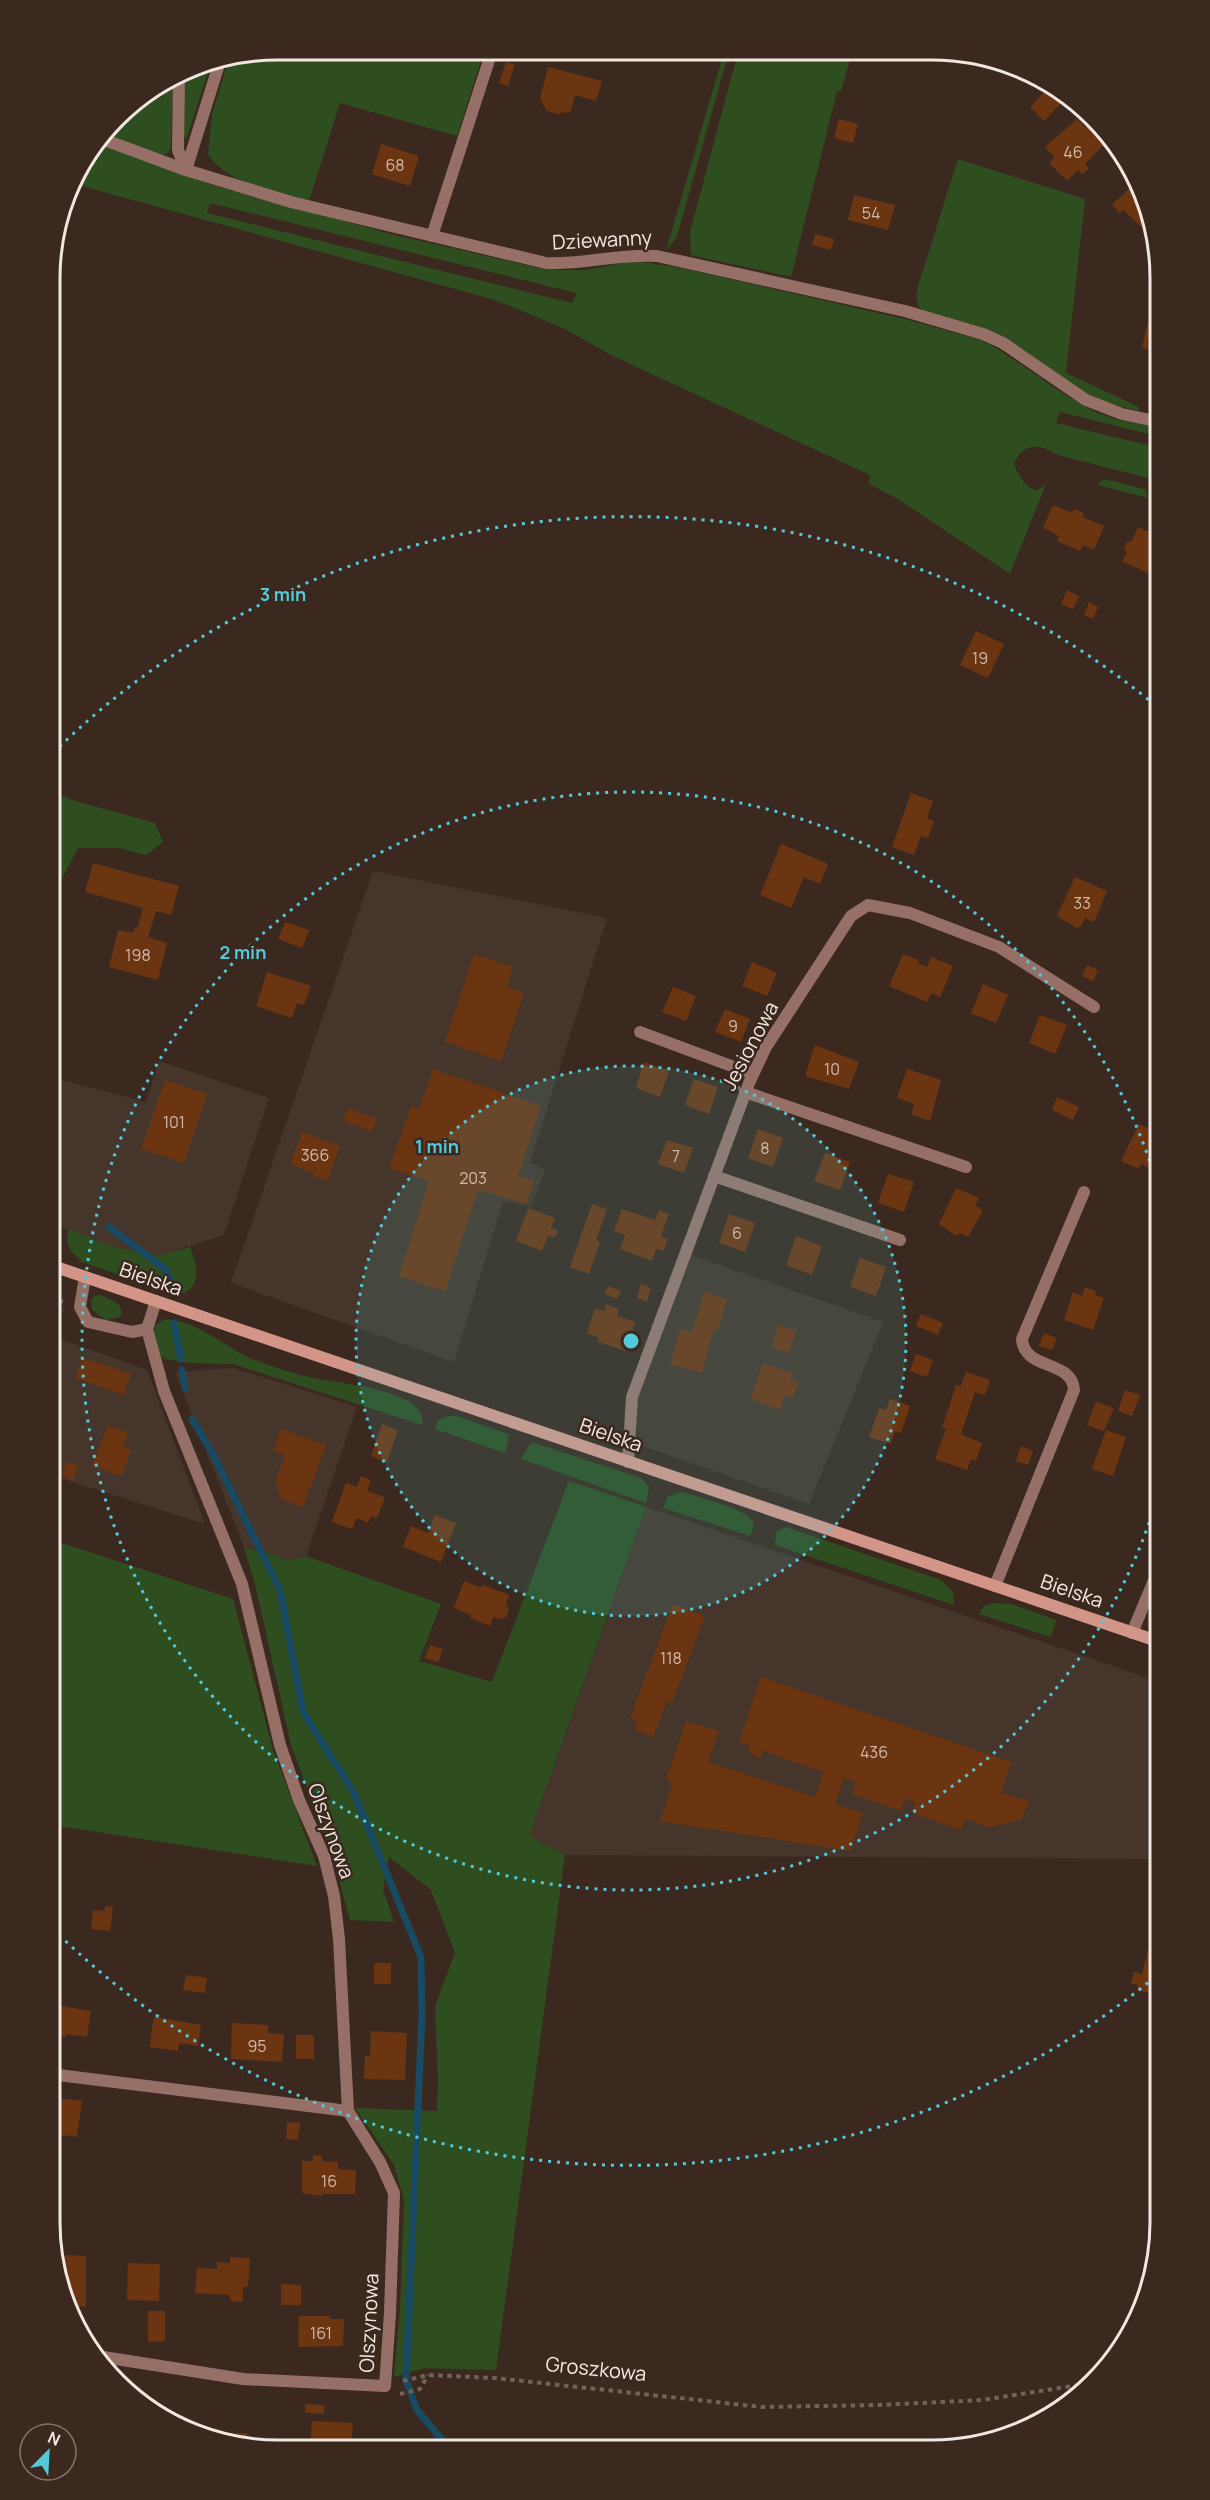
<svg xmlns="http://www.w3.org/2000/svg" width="1210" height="2500" viewBox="0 0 1210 2500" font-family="Manrope,sans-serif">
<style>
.commercial{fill:#45352a}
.green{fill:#2e4e20;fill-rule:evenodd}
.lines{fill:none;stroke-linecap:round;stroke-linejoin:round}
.stream{stroke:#184a63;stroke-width:7}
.building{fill:#6c3512}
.path{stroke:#726259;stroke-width:4;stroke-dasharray:4.5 4.5;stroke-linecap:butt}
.lane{stroke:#967067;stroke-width:12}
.street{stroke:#967067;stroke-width:12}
.secondary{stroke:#d29587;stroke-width:12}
.ring{fill:none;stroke:#53cadc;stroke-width:3;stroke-dasharray:3 6}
.labels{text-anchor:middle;stroke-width:5;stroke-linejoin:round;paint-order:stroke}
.number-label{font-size:16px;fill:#d0baac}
.street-label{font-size:20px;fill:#f2e6e0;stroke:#3b291f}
.rim{fill:none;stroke:#f2e6e0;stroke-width:3}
.centre{fill:#53cadc;stroke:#3b291f;stroke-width:3}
.ring-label{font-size:18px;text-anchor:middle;font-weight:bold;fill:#53cadc;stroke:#3b291f;stroke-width:5;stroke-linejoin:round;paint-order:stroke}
</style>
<rect width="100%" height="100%" fill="#3b291f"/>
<g class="commercial">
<polygon points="373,871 607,918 530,1163 545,1169 531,1207 503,1201 454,1362 231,1283"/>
<polygon points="159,1061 269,1098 224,1235 157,1256 114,1247 50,1223 51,1077 146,1102"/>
<polygon points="691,1255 883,1322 809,1504 639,1445 636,1425 637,1401"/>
<polygon points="50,1302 65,1307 55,1337 147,1370 205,1524 50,1475"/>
<polygon points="233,1368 357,1407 306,1556 289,1560 244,1547 175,1372"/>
<polygon points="646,1507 1160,1682 1160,1859 565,1855 529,1836"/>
</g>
<g class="green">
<path d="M278 50 484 51 457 136 340 103 309 201C275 190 229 185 208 155L212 114 229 59Z"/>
<polygon points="724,52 729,52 679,229 675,240 666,250"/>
<polygon points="738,52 852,53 841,91 837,91 791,277 691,255 690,232"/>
<polygon points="211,63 187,137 184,137 184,71 191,67"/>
<polygon points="173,78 171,143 171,149 166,154 160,154 106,134 127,106"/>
<path d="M98 144 217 186 395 235 548 270H585L634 261 677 267 905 319 981 340 998 349 1064 394 1095 412 1115 419 1160 428V437L1060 412 1056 423 1160 448V481L1058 455C1039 443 1025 442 1014 463 1018 476 1024 486 1037 491L1046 484 1010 574 898 499 869 484 870 475 613 356 563 328 495 300 71 183 73 177ZM210 203 576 293V294L572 303 207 213Z"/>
<path d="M958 159 1085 199 1066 373 1139 407 1138 411 1105 402 1090 395 1003 336 971 324 923 311C915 304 916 297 918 286Z"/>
<polygon points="1104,479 1145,489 1149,498 1097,485"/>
<polygon points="51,791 72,800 155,823 163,842 146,855 119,848 78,848 51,899"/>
<path d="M68 1229 114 1247 157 1256 190 1247C197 1265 204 1289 178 1295L79 1261V1258C67 1250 66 1242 68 1229Z"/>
<polygon points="101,1295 119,1304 122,1313 120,1317 106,1320 92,1310 91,1300 95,1296"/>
<path d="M165 1319C193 1321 216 1339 240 1353 256 1362 294 1374 313 1378 336 1383 430 1390 422 1425L233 1364 190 1363 164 1359C155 1352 153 1336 155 1325Z"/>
<polygon points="448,1416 456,1416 508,1434 509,1437 505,1453 435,1429 437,1421"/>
<polygon points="534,1443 641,1478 649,1487 646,1503 521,1459 530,1444"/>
<polygon points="569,1481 646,1507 529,1836 565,1855 496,2370 424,2368 394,2377 400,2309 404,2200 394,2165 355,2108 437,2111 438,2080 435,2006 455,1953 431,1890 389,1857 383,1889 394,1922 350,1920 332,1854 291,1745 256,1588 244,1547 289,1560 306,1556 441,1604 419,1661 492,1682"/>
<path d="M682 1492C696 1497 748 1509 753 1522 755 1527 752 1531 750 1536L663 1508 668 1496Z"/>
<polygon points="786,1527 941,1580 953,1592 954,1605 775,1545 776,1532"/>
<polygon points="50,1539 233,1599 273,1750 317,1866 65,1827 50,1827"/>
<polygon points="994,1603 1011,1604 1056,1620 1051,1637 979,1614 984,1606"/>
</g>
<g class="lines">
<g class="stream">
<polyline points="109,1227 164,1268 174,1287"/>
<polyline points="174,1323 181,1359"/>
<polyline points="182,1370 185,1388"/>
<polyline points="192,1419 214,1456 280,1590 303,1712 354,1793 421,1957 422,2014 406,2380 417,2410 448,2447"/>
</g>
</g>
<g class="building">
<polygon points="506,62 515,64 508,86 499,83"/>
<polygon points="548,67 602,81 596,101 575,95 570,113 565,112 558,114 547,111 540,99"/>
<polygon points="1048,88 1063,101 1044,121 1030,107"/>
<polygon points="839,119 858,124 853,143 834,138"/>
<polygon points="1077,119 1085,127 1093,120 1110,138 1085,164 1089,168 1082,174 1078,170 1067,181 1049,163 1055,157 1045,147"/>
<polygon points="381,144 419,156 410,186 372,174"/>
<polygon points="1136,182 1153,219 1153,222 1145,231 1123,209 1120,213 1112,205"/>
<polygon points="854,195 895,205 888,230 848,220"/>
<polygon points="815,234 834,239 831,250 812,245"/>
<polygon points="1148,321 1160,324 1160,352 1142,348"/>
<polygon points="1053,505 1072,513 1074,509 1084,513 1082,517 1104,526 1094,550 1083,545 1080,551 1057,541 1059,536 1043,528"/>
<polygon points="1138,527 1160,537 1160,572 1152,568 1150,574 1122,561 1127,553 1124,548 1127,542 1132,541"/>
<polygon points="1067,590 1079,596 1073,609 1061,604"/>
<polygon points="1089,602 1098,607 1093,619 1084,615"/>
<polygon points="976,631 1004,644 988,678 960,665"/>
<polygon points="911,793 933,801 927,818 934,821 928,838 921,836 914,855 892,847"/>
<polygon points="781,844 828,864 820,884 804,877 791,908 760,895"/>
<polygon points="93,863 179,886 171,915 156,911 148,937 167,943 158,980 109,967 118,930 133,933 135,927 138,927 143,908 85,892"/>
<polygon points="1075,877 1107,891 1094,922 1085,918 1081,926 1077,928 1057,916"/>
<polygon points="285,922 309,930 302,948 278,939"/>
<polygon points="474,954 513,967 507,987 524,993 501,1061 445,1042"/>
<polygon points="903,954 919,960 918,963 927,967 931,957 953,966 940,997 931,993 927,1002 889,986"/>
<polygon points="752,962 777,973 767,996 742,986"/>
<polygon points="1087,965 1098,970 1093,981 1082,976"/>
<polygon points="267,972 311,986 304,1005 297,1003 292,1018 256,1006"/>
<polygon points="983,984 1008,995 996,1023 971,1013"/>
<polygon points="673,987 696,996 686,1021 662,1012"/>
<polygon points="725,1009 750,1019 741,1042 715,1032"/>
<polygon points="1040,1015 1067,1025 1055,1054 1029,1043"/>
<polygon points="815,1045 859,1062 849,1089 805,1076"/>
<polygon points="644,1062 669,1071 660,1097 636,1088"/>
<polygon points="433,1069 541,1106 518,1176 534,1181 526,1204 478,1190 445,1292 399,1276 429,1181 389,1168 411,1106 419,1109"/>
<polygon points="907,1069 941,1080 930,1121 911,1114 914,1104 897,1098"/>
<polygon points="694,1079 718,1087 709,1114 685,1105"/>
<polygon points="165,1080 207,1094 184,1163 141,1149"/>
<polygon points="1057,1097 1079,1107 1073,1120 1052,1110"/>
<polygon points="348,1108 377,1119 372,1132 343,1120"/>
<polygon points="1139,1124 1160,1134 1160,1178 1150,1174 1152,1169 1141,1164 1139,1169 1121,1161"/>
<polygon points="758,1129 783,1138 773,1167 748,1158"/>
<polygon points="302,1132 340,1146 327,1181 313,1176 314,1173 290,1164"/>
<polygon points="667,1140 693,1148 684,1173 658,1164"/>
<polygon points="825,1153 850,1162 840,1190 814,1181"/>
<polygon points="888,1174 914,1182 904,1212 878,1203"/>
<polygon points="956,1188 979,1198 975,1206 983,1210 968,1237 960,1233 956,1236 939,1224"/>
<polygon points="592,1204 607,1209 596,1240 600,1242 589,1274 570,1267"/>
<polygon points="528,1208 555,1218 551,1228 558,1231 555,1238 548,1236 542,1251 516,1241"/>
<polygon points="622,1209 655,1220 659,1210 669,1214 661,1236 668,1239 664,1251 656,1249 652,1261 620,1249 625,1235 614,1231"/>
<polygon points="729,1214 755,1223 745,1252 719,1243"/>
<polygon points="796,1236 822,1246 812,1275 786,1265"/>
<polygon points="860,1258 886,1267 876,1296 850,1287"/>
<polygon points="641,1284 651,1288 647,1302 637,1298"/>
<polygon points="608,1286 621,1291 617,1299 605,1294"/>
<polygon points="1085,1287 1096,1291 1095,1295 1104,1298 1093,1330 1064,1320 1073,1292 1082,1296"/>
<polygon points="704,1292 727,1299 718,1330 714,1329 702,1373 670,1364 680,1329 692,1332"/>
<polygon points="606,1304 619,1309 617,1316 635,1322 626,1351 598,1342 599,1338 587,1333 595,1308 604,1311"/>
<polygon points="921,1314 943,1323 938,1335 916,1326"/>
<polygon points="778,1325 796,1331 789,1353 772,1348"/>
<polygon points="1044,1333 1057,1338 1052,1350 1039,1346"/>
<polygon points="916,1354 933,1360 927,1377 910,1371"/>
<polygon points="83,1358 131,1374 124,1395 76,1378"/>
<polygon points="763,1363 793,1374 791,1380 799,1383 793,1398 785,1395 780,1410 750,1399"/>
<polygon points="966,1372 990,1380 985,1395 975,1392 961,1434 982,1443 976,1461 971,1459 967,1470 935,1459 946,1429 942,1428 956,1385 961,1386"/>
<polygon points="1125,1390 1140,1395 1132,1416 1118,1411"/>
<polygon points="890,1399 910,1406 901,1433 895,1431 891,1444 869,1437 879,1408 886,1410"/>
<polygon points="1096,1402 1114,1408 1104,1431 1087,1425"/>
<polygon points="382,1424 398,1430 387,1462 371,1456"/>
<polygon points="108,1425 128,1432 123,1447 131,1450 122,1476 92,1466"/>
<polygon points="281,1429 326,1445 303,1507 281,1499 275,1481 285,1455 273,1451"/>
<polygon points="1106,1430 1126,1437 1113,1476 1092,1469"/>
<polygon points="1021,1446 1033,1451 1028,1465 1016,1461"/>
<polygon points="67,1461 78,1465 73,1481 62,1476"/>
<polygon points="361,1476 371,1480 367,1491 385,1497 377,1518 371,1516 368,1523 356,1518 352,1529 332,1522 346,1483 357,1487"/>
<polygon points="435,1515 456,1523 441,1562 403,1547 411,1526 428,1533"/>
<polygon points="464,1581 482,1588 483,1585 509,1595 506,1604 509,1609 506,1617 500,1619 493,1617 490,1626 470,1618 471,1615 454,1608"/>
<polygon points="673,1604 705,1616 672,1703 667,1701 653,1737 634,1729 637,1721 630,1718"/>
<polygon points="430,1645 443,1649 438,1662 425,1658"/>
<polygon points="761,1677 1011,1762 1001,1793 1029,1801 1021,1820 989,1827 965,1819 961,1830 912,1813 915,1802 905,1798 901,1811 852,1794 856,1783 844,1778 835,1804 863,1813 850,1851 660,1821 673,1783 666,1780 686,1721 719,1731 708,1762 815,1797 824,1772 763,1751 760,1758 748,1753 750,1746 739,1742"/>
<polygon points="105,1906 113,1907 110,1931 91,1929 93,1910 105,1911"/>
<polygon points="1148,1950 1160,1953 1160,1996 1137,1990 1138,1985 1131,1984 1134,1972 1142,1974"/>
<rect x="374" y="1963" width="17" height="21"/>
<polygon points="186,1975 207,1978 205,1993 183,1990"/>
<polygon points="50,2004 91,2011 87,2037 66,2034 65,2037 50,2035"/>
<polygon points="156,2017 201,2025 198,2046 179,2043 178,2051 150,2047 152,2028 154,2018"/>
<polygon points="232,2023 268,2025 268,2033 284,2034 282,2062 231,2059"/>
<polygon points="371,2031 407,2033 405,2080 364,2079 365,2056 370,2056"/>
<rect x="296" y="2035" width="18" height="24"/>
<polygon points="50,2097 82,2101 77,2137 63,2135 62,2139 50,2138"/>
<polygon points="287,2122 300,2123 298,2140 286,2139"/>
<polygon points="313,2155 322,2156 322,2161 338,2162 338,2169 356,2170 355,2194 322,2194 322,2196 302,2193 302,2161 313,2161"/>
<polygon points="64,2255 86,2256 86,2307 73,2306 69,2310 57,2276 63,2276"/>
<polygon points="230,2257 250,2258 248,2287 243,2287 243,2302 230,2301 230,2295 195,2293 197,2268 217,2269 217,2262 230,2263"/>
<polygon points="128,2263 160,2264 159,2301 127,2300"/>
<polygon points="281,2284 301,2285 301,2305 281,2305"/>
<polygon points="148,2311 165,2311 165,2341 148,2342"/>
<polygon points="299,2316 330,2316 330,2319 344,2319 343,2346 298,2347"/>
<polygon points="305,2404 325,2405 324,2414 305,2413"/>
<polygon points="312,2421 353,2423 351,2447 310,2447"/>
<rect x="236" y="2433" width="11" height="12"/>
</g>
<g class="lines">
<g class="path">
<polyline points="50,1298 64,1302"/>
<polyline points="403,2381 428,2375 495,2378 762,2407 879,2405 982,2400 1092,2383"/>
<polyline points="400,2394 420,2389 428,2375"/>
</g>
<g class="lane">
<polyline points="179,74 178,150 186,170 220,61"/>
<polyline points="432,236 492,51"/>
<polyline points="640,1032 753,1074"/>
<polyline points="745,1092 966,1167"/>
<polyline points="714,1176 900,1240"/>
<polyline points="85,1277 80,1307 88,1322 132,1332 147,1329"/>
<path d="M995 1586 1074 1390C1072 1359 1024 1371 1022 1339L1084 1192"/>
<polyline points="1132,1633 1160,1566"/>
<polyline points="50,2074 348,2111"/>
</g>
<g class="street">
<path d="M102 139 186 170 291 202 546 263C584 265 619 253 657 256L905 311 983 334 1003 343 1086 400 1122 414 1160 422"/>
<polyline points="628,1462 632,1397 749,1083 766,1047 851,916 868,905 910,913 999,947 1094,1007"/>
<polyline points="97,2356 243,2379 385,2386 390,2313 394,2193 380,2162 348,2111 339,1939 334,1896 324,1856 299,1800 280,1745 242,1584 164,1391 147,1329 156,1301"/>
</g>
<polyline class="secondary" points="50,1265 1160,1642"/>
</g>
<circle cx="631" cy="1341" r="275" fill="#53cadc" fill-opacity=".12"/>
<g class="ring">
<circle cx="631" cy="1341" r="275"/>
<path d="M1160 1488A549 549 0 1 1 1160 1194"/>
<path d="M1155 1977A824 824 0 0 1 53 1929M53 753A824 824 0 0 1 1155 705"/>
</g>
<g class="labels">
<g class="number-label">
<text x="1073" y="158">46</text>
<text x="395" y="171">68</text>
<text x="871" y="219">54</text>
<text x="980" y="664">19</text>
<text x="1082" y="909">33</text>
<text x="138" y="961">198</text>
<text x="733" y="1032">9</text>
<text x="832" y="1075">10</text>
<text x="174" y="1128">101</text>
<text x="765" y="1154">8</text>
<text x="315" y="1161">366</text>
<text x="676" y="1162">7</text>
<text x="473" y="1184">203</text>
<text x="737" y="1239">6</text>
<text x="671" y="1664">118</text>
<text x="874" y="1758">436</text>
<text x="257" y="2052">95</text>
<text x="329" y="2187">16</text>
<text x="321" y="2339">161</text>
</g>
<g class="street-label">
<text transform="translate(602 240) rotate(-3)" y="7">Dziewanny</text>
<text transform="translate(750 1046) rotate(-62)" y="7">Jesionowa</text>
<text transform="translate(151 1279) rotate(19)" y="7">Bielska</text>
<text transform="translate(611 1435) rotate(19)" y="7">Bielska</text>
<text transform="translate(1072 1591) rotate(19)" y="7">Bielska</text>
<text transform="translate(331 1831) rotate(70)" y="7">Olszynowa</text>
<text transform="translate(369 2323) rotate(-87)" y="7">Olszynowa</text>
<text transform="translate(596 2369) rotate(6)" y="7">Groszkowa</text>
</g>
</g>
<path d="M0 0H1210V2500H0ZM278 60H932A218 218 0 0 1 1150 278V2222A218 218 0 0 1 932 2440H278A218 218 0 0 1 60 2222V278A218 218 0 0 1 278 60Z" fill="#3b291f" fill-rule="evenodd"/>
<path class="rim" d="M278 60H932A218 218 0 0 1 1150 278V2222A218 218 0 0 1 932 2440H278A218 218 0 0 1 60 2222V278A218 218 0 0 1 278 60Z"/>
<circle cx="631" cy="1341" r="9" class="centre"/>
<g class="ring-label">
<text x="283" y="601">3 min</text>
<text x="243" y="959">2 min</text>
<text x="437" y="1153">1 min</text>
</g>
<g transform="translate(48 2452) rotate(24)"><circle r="28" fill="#3b291f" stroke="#84756c" stroke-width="1.5"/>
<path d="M0-4.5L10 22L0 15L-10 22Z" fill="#53cadc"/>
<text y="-9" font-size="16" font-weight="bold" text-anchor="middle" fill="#f2e6e0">N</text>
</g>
</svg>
